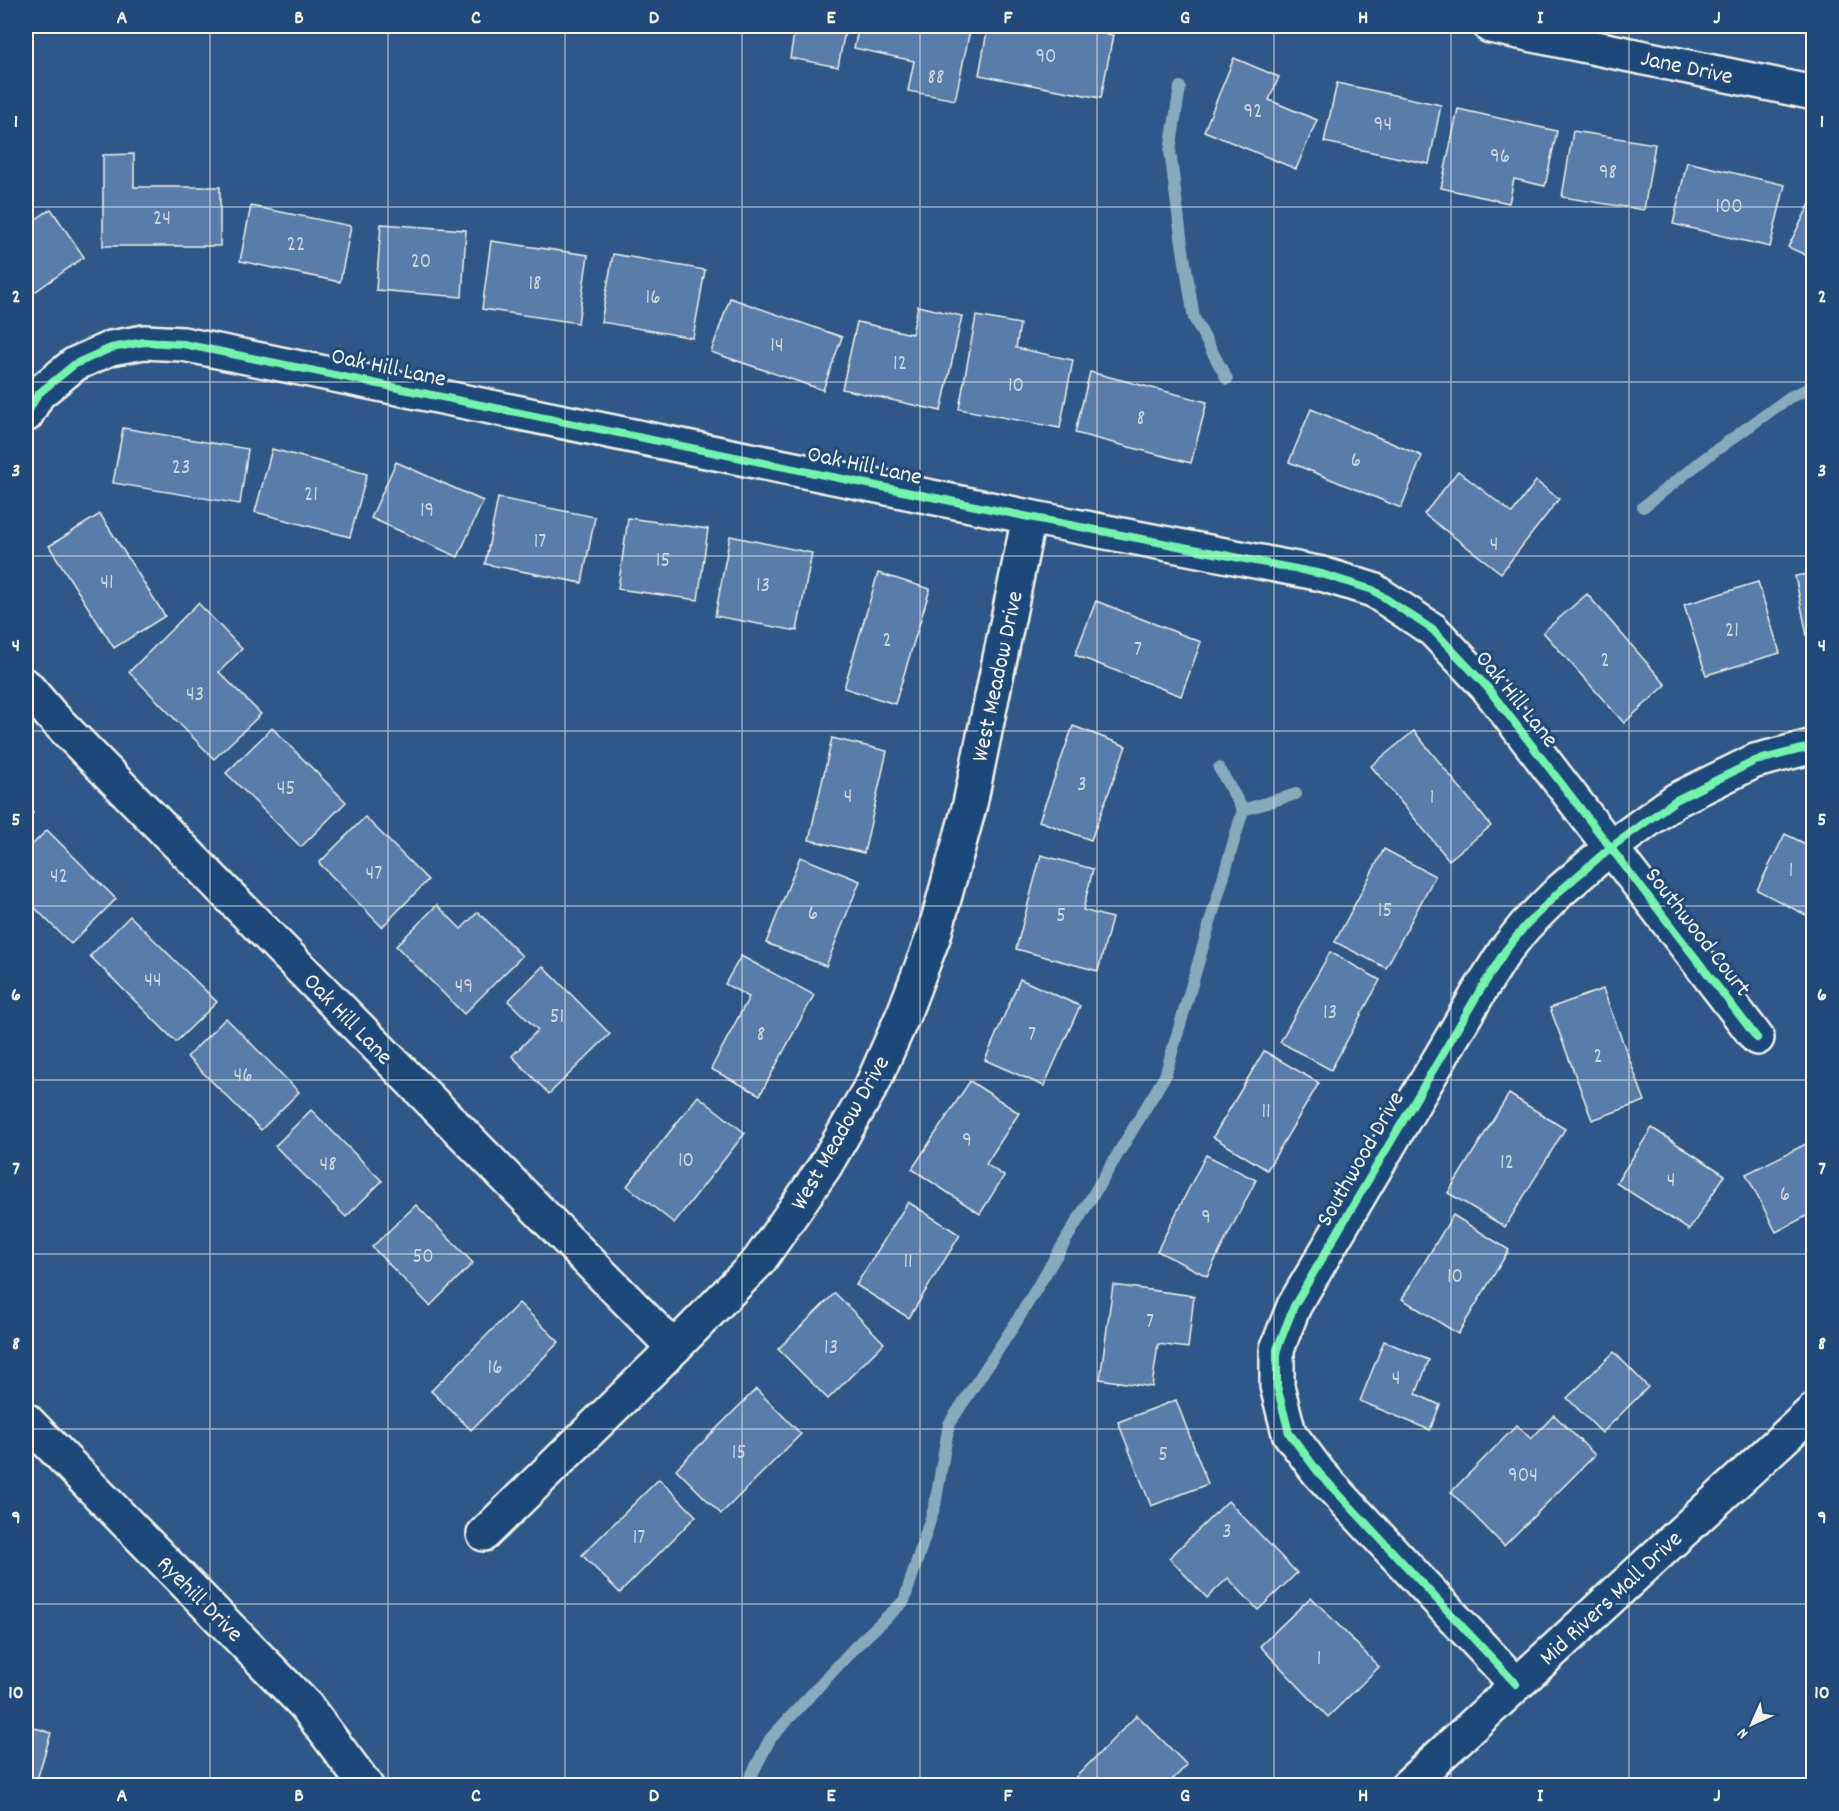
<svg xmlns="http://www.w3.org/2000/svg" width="1839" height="1811" viewBox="0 0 1839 1811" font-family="Dekko,sans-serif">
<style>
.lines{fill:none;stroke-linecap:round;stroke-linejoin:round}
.stream{stroke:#89a9bc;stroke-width:12}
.building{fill:#5a7caa;stroke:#f4f1e8;stroke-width:1.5}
.minor-casing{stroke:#f4f1e8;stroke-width:38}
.primary-casing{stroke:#f4f1e8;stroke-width:38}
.minor{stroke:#1f4a7a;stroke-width:33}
.primary{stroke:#1f4a7a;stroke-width:33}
.cycleway-casing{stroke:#1f4a7a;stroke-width:11}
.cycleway{stroke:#73f3ae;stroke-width:8}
.grid{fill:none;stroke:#f4f1e8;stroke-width:1.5;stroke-opacity:0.55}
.labels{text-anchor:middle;stroke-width:6;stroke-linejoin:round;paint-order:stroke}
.number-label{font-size:21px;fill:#ced4d8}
.street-label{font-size:24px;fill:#f4f1e8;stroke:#1f4a7a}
.neatline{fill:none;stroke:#f4f1e8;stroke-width:2}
.grid-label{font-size:20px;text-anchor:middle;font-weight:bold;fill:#f4f1e8}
</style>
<rect width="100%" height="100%" fill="#2f5888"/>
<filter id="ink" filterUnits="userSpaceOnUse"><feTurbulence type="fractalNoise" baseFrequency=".0167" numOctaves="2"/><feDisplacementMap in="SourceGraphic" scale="12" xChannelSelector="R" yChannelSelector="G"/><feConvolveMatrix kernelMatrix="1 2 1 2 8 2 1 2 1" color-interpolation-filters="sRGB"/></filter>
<g filter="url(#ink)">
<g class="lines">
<g class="stream">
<polyline points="1180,87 1170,151 1181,237 1194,318 1227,379"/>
<polyline points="1643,507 1708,456 1790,397 1814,386"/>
<polyline points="1243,810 1296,794"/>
<polyline points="746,1786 770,1739 856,1646 904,1601 935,1505 949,1424 1015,1324 1165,1076 1243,810 1219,768"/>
</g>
</g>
<g class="building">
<polygon points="755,26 846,26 838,67 790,58 794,34"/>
<polygon points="859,26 971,26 955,100 908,91 914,61 854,48"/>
<polygon points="988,26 1062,26 1113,35 1101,98 979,75"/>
<polygon points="1234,58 1279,77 1269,100 1317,120 1296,169 1204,131"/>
<polygon points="1337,83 1441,105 1429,164 1324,142"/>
<polygon points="1458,109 1557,131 1545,186 1514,179 1509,203 1441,188"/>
<polygon points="1573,131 1655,144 1644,210 1562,197"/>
<polygon points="134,154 134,187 220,187 220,246 103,246 103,155"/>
<polygon points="1687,162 1785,185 1770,247 1673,224"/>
<polygon points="1814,196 1814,259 1788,247"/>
<polygon points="251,206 351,226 340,282 240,261"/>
<polygon points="51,209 84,257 26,298 26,226"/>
<polygon points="381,224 466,230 462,297 376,290"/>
<polygon points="491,241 588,255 578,323 482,309"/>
<polygon points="613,254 705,270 693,338 601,322"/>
<polygon points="730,298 842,337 823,390 711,352"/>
<polygon points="918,306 962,316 941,411 842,389 857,322 912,334"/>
<polygon points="976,316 1020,324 1016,348 1073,360 1060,428 959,409"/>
<polygon points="1090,372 1207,402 1191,463 1075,433"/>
<polygon points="1311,409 1422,456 1401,508 1289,462"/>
<polygon points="123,428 248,449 240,504 113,483"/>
<polygon points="272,449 367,474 350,537 255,512"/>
<polygon points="396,462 483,501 458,557 371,518"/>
<polygon points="1458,471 1512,513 1536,481 1559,499 1501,573 1424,514"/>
<polygon points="498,498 595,517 582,583 485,564"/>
<polygon points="100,514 165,616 114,648 49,546"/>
<polygon points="628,518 708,529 698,600 618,589"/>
<polygon points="730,536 812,553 797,631 715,616"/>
<polygon points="878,573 930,589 895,704 844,688"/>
<polygon points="1814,573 1814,644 1809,645 1795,576"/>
<polygon points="1758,582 1780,653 1706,675 1684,605"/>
<polygon points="1587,594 1666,685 1624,723 1543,632"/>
<polygon points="1096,601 1201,642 1181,696 1075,655"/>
<polygon points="198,603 242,649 219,672 261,714 214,759 129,672"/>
<polygon points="1073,726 1126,746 1091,840 1039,821"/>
<polygon points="272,728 346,802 301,847 226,773"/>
<polygon points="1414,731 1491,826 1449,860 1371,766"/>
<polygon points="832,738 887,751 864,853 809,840"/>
<polygon points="26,805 33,813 26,820"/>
<polygon points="365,817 428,880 382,927 319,863"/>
<polygon points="47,830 116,899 71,944 26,899 26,851"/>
<polygon points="1785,834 1814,848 1814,919 1757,890"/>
<polygon points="1384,849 1435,876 1386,968 1335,942"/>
<polygon points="1041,855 1093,869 1083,910 1112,918 1098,971 1016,949"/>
<polygon points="800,857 860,881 826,966 766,943"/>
<polygon points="437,905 461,929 478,912 522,956 464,1014 396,946"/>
<polygon points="130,916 217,1002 176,1042 90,956"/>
<polygon points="1330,952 1380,980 1331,1070 1280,1042"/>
<polygon points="741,956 814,995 760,1095 711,1069 749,997 725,984"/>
<polygon points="543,966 610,1034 549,1094 512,1056 538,1030 508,1001"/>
<polygon points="1020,979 1080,1006 1044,1086 985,1060"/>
<polygon points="1603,989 1645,1101 1592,1120 1550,1008"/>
<polygon points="226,1018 299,1092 261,1130 187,1057"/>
<polygon points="1264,1051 1319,1083 1267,1170 1213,1137"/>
<polygon points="970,1081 1019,1113 986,1164 1004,1176 980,1214 912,1169"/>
<polygon points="1509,1094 1565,1129 1505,1227 1448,1193"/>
<polygon points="698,1096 745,1133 674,1223 627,1186"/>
<polygon points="311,1110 382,1181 346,1217 275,1146"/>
<polygon points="1652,1128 1725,1175 1689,1230 1616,1183"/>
<polygon points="1814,1140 1814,1212 1776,1232 1746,1174"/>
<polygon points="1206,1155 1256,1180 1207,1276 1157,1251"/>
<polygon points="908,1202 960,1235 909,1318 856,1285"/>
<polygon points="416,1205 473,1263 430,1306 372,1247"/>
<polygon points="1453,1215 1509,1250 1458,1334 1402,1299"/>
<polygon points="1113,1285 1194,1296 1188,1348 1158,1344 1152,1387 1100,1379"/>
<polygon points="835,1293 884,1343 828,1399 778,1349"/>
<polygon points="519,1303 559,1342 471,1430 431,1391"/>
<polygon points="1384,1341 1429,1360 1416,1394 1440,1405 1430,1430 1360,1401"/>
<polygon points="1614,1352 1648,1387 1602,1433 1567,1398"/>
<polygon points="756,1389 801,1434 721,1514 676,1469"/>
<polygon points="1176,1400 1208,1484 1151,1506 1118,1422"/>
<polygon points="1554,1415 1595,1455 1504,1546 1451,1492 1517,1425 1531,1439"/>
<polygon points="659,1479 696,1516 620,1593 582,1555"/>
<polygon points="1228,1501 1297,1573 1258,1610 1228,1578 1207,1598 1169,1558"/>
<polygon points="1311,1597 1379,1667 1328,1717 1260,1646"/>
<polygon points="1137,1715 1187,1765 1166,1786 1067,1786"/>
<polygon points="26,1725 51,1733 35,1786 26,1786"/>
</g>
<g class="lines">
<g class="minor-casing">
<g id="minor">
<polyline points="1490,26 1814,93"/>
<polyline points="26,415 38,394 75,364 111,348 144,342 183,344 1029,517 1322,574 1373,590 1433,630 1487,687 1757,1038"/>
<polyline points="26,686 51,715 674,1348"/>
<polyline points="26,1420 306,1706 366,1786"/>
<polyline points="484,1534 674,1348 759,1261 825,1166 873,1083 904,1013 934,935 970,804 1029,517"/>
<polyline points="1516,1684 1319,1473 1289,1433 1277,1386 1277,1349 1294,1306 1479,992 1505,951 1525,926 1561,890 1610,848 1676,800 1755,761 1814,746"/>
</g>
</g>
<g class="primary-casing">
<polyline id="primary" points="1407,1786 1814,1410"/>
</g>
<use href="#minor" class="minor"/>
<use href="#primary" class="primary"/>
<g class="cycleway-casing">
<g id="cycleway">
<polyline points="26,415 38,394 75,364 111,348 144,342 183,344 1029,517 1322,574 1373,590 1433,630 1487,687 1757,1038"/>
<polyline points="1516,1684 1319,1473 1289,1433 1277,1386 1277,1349 1294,1306 1479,992 1505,951 1525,926 1561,890 1610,848 1676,800 1755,761 1814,746"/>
</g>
</g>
<use href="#cycleway" class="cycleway"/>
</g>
</g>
<path class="grid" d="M210 26V1786M388 26V1786M565 26V1786M742 26V1786M920 26V1786M1097 26V1786M1274 26V1786M1451 26V1786M1629 26V1786M26 207H1814M26 382H1814M26 556H1814M26 731H1814M26 906H1814M26 1080H1814M26 1254H1814M26 1429H1814M26 1604H1814"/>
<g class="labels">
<g class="number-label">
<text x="1046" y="62">90</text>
<text x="936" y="83">88</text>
<text x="1253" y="117">92</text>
<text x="1383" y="130">94</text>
<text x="1500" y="162">96</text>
<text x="1608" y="178">98</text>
<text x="1729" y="212">100</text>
<text x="162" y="224">24</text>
<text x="296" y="250">22</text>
<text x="421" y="267">20</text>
<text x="535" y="289">18</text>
<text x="653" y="303">16</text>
<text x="777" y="351">14</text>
<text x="900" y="369">12</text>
<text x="1016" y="391">10</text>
<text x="1141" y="424">8</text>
<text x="1356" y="466">6</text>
<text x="181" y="473">23</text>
<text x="311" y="500">21</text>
<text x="427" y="516">19</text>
<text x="540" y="547">17</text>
<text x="1494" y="550">4</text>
<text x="663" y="566">15</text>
<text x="107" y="588">41</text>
<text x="763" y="591">13</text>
<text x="1732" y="636">21</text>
<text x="887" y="646">2</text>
<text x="1138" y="655">7</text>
<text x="1605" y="666">2</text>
<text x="195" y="700">43</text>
<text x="1082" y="790">3</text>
<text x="286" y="794">45</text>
<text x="848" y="802">4</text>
<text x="1432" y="803">1</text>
<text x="1791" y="876">1</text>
<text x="374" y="879">47</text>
<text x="59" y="882">42</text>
<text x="1385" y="916">15</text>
<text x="813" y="919">6</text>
<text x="1061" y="921">5</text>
<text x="153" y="986">44</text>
<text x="464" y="992">49</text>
<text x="1330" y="1018">13</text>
<text x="557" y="1022">51</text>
<text x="761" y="1040">8</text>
<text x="1032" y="1040">7</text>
<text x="1598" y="1062">2</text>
<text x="243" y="1081">46</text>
<text x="1266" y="1117">11</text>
<text x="967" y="1146">9</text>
<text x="686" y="1166">10</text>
<text x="1507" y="1168">12</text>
<text x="328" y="1170">48</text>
<text x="1671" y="1186">4</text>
<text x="1785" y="1200">6</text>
<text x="1206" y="1223">9</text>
<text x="423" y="1262">50</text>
<text x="908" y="1267">11</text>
<text x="1455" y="1282">10</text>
<text x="1150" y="1327">7</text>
<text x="831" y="1353">13</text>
<text x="495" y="1373">16</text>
<text x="1396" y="1384">4</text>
<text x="739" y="1458">15</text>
<text x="1163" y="1460">5</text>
<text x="1523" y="1481">904</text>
<text x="1227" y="1537">3</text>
<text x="639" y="1543">17</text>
<text x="1319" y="1664">1</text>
</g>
<g class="street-label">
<text transform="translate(1687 66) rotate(12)" y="8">Jane Drive</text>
<text transform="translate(389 366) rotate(12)" y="8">Oak Hill Lane</text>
<text transform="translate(865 464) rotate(12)" y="8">Oak Hill Lane</text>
<text transform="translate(996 676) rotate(-78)" y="8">West Meadow Drive</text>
<text transform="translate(1518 698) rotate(51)" y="8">Oak Hill Lane</text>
<text transform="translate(1699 931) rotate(52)" y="8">Southwood Court</text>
<text transform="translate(349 1018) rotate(46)" y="8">Oak Hill Lane</text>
<text transform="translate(839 1132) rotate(-60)" y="8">West Meadow Drive</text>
<text transform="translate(1359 1158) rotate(-60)" y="8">Southwood Drive</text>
<text transform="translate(1610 1597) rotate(-43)" y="8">Mid Rivers Mall Drive</text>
<text transform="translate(201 1598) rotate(45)" y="8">Ryehill Drive</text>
</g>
</g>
<rect width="1839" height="1811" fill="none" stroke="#1f4a7a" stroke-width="66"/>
<g transform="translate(1752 1724) rotate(225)" stroke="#1f4a7a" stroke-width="4.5" paint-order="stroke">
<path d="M0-4.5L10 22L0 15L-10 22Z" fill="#f4f1e8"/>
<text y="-9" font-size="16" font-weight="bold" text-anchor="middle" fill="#f4f1e8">N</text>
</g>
<rect x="33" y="33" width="1773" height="1745" class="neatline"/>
<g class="grid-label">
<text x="122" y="23">A</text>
<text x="299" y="23">B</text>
<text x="476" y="23">C</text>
<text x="654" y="23">D</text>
<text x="831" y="23">E</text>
<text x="1008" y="23">F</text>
<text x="1185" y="23">G</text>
<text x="1363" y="23">H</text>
<text x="1540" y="23">I</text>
<text x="1717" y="23">J</text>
<text x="16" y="127">1</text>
<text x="1822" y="127">1</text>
<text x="16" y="302">2</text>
<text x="1822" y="302">2</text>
<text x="16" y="476">3</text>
<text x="1822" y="476">3</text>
<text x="16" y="651">4</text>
<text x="1822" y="651">4</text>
<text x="16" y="825">5</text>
<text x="1822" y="825">5</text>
<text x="16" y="1000">6</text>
<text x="1822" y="1000">6</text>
<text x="16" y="1174">7</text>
<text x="1822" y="1174">7</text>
<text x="16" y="1349">8</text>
<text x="1822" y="1349">8</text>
<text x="16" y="1523">9</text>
<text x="1822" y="1523">9</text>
<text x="16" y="1698">10</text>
<text x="1822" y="1698">10</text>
<text x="122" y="1801">A</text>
<text x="299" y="1801">B</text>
<text x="476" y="1801">C</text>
<text x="654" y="1801">D</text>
<text x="831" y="1801">E</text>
<text x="1008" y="1801">F</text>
<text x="1185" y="1801">G</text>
<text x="1363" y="1801">H</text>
<text x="1540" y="1801">I</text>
<text x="1717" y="1801">J</text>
</g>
</svg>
